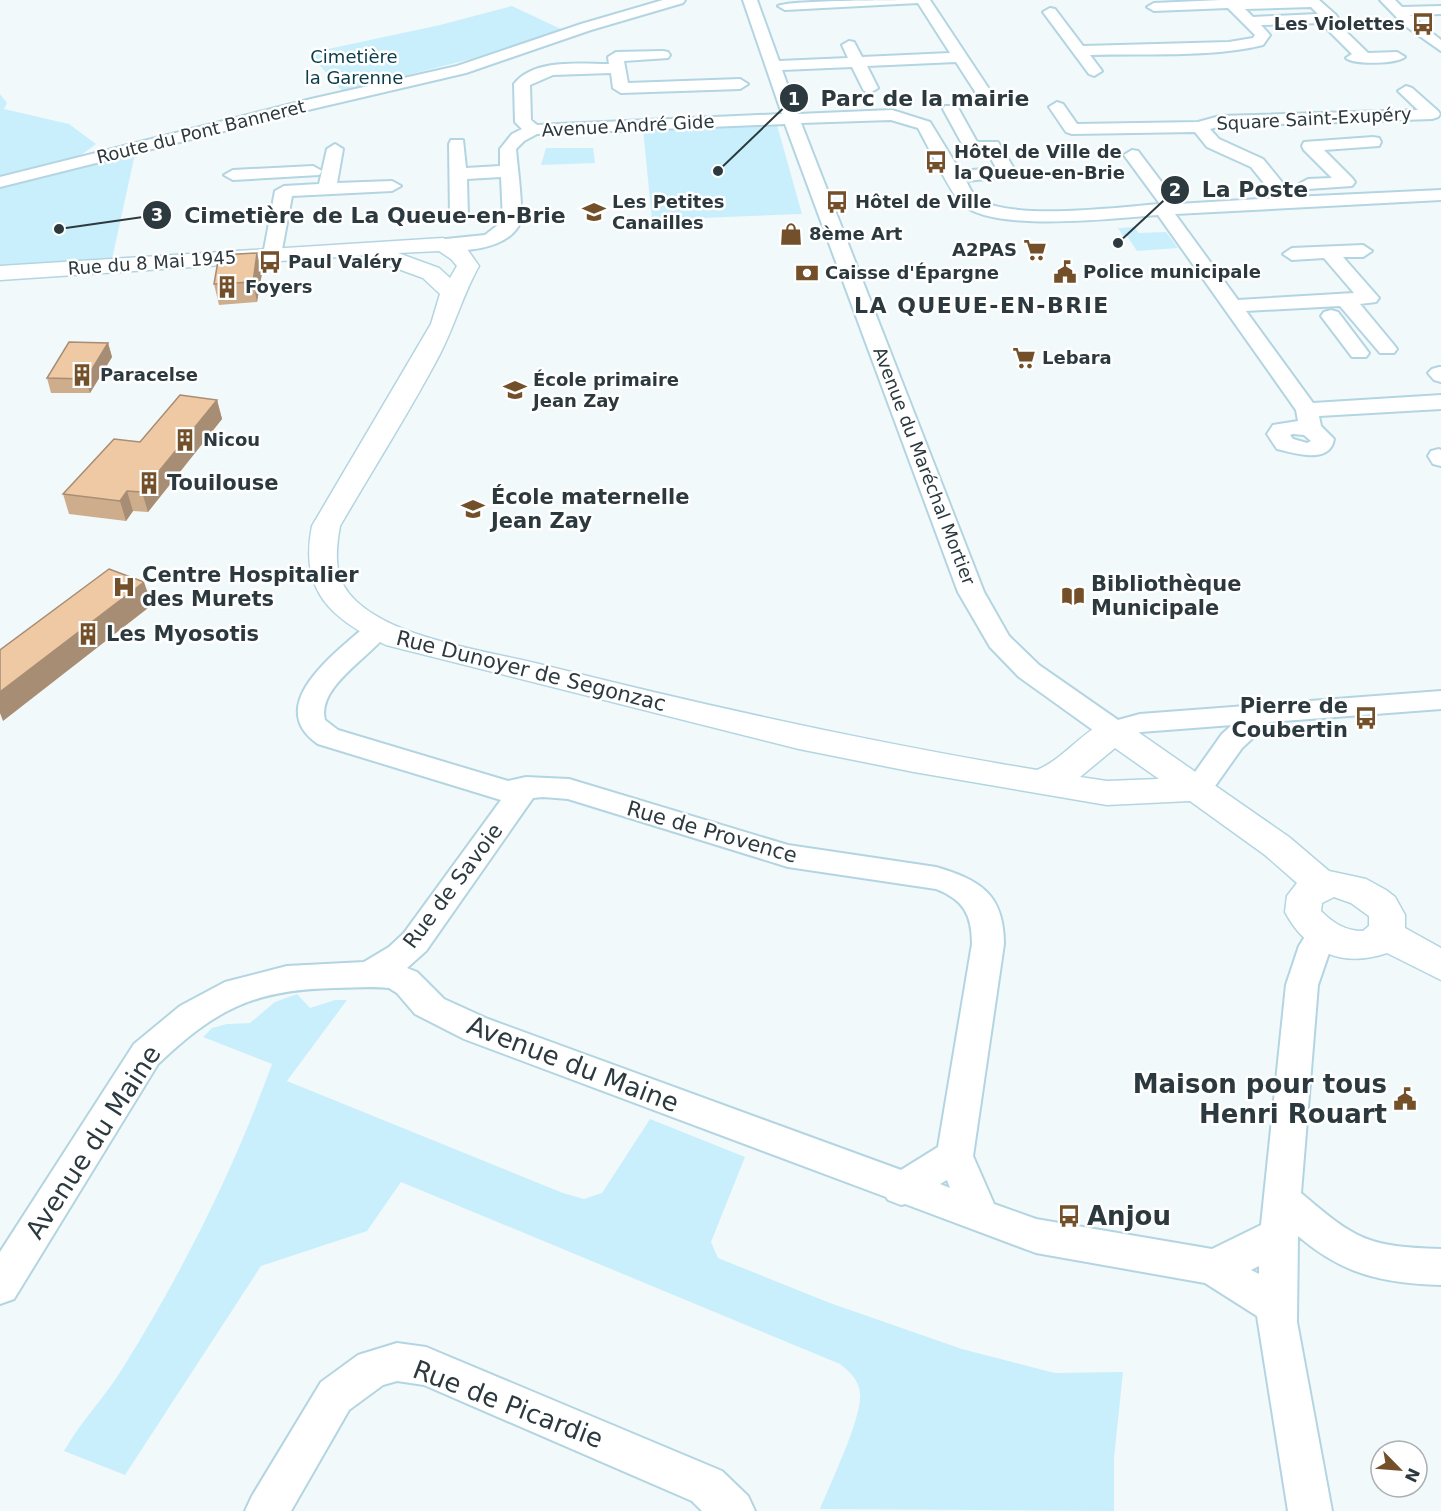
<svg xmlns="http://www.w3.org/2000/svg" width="1441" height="1511" viewBox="0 0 1441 1511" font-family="'DejaVu Sans',sans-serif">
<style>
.green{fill:#caeffc}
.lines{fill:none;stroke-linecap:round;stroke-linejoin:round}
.minor-casing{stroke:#b3d5e2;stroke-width:4}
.major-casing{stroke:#b3d5e2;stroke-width:3}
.minor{fill:#fff;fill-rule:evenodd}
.major{fill:#fff;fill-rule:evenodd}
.wall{fill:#cead8d}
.shaded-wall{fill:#a78d73}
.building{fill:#efc9a4;stroke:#a78d73;stroke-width:1.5}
.labels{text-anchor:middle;stroke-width:5;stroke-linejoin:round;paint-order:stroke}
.far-poi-label{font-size:18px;font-weight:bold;fill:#2c3a3f;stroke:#fff;text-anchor:start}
.far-park-label{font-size:18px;fill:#073c4a;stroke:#fff}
.far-street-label{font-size:18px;fill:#2c3a3f;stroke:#fff}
.poi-label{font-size:21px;font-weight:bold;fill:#2c3a3f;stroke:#fff;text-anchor:start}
.street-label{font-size:21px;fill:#2c3a3f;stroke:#fff}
.far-district-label{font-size:22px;font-weight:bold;letter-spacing:1.5px;fill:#2c3a3f;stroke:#fff}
.near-street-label{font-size:26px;fill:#2c3a3f;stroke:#fff}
.near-poi-label{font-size:26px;font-weight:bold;fill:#2c3a3f;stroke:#fff;text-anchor:end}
.leader{fill:none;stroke:#2c3a3f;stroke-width:2}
.callout-dot{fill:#2c3a3f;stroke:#fff;stroke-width:2}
.mark-label{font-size:18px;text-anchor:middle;font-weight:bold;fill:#fff}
.callout-label{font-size:22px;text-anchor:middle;font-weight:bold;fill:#2c3a3f;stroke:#fff;stroke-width:5;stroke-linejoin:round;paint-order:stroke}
</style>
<rect width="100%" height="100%" fill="#f2f9fb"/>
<g class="green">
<polygon points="512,6 565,31 471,59 372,84 366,89 345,94 309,53 440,25"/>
<polygon points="0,94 7,103 4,109 69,124 96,144 80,156 83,159 0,177"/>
<polygon points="777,125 802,214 652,220 643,129"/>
<polygon points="546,148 593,148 595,163 541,165"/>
<polygon points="135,154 112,259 0,265 0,186"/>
<polygon points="1134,227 1139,233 1166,232 1178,248 1137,251 1127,236 1123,236 1118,228"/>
<path d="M297 994 310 1008 335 1000H347L287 1081 563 1193 584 1199 602 1193 650 1119 745 1157 711 1242 718 1258 830 1303 962 1349 1055 1373 1123 1372 1114 1458V1511L820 1509C830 1484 862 1418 860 1394 859 1380 850 1372 840 1364L401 1182 367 1231 261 1266 125 1475 64 1451C81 1421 106 1396 124 1366 183 1271 234 1169 272 1064L203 1037 212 1028 227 1024 250 1023 275 1002Z"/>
</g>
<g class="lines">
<g class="minor-casing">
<g id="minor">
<polygon points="663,0 685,0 683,3 591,30 466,73 312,109 0,187 0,177 311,99 457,66 581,24"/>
<path d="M743 0H757L779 61 848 58 842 45 849 41 854 42 862 57 950 53 918 3 785 10 778 6C788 0 908 0 930 0L997 101 995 104H983L956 62 867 66 878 88 870 93 864 91 852 67 782 70 798 114 892 110 930 122 960 171 996 168 987 151H966L943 109 945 106H957L977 142H998L1016 172 1007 177 966 181C969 186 972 194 976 197 1004 222 1121 207 1160 204L1124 155 1132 150 1138 151 1178 204 1276 198 1251 167 1207 147 1195 132 1072 134 1066 132 1049 107 1057 102 1063 104 1077 124 1198 122 1220 116 1418 110 1398 91 1406 86 1412 88 1438 111 1440 114 1438 117 1432 119 1221 126 1210 129 1219 139 1263 159 1294 197 1441 190V200L1175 214 1238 300 1354 293 1324 258 1292 260 1283 254 1292 248 1363 245 1372 251 1363 257H1343L1379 298 1376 302 1360 304 1394 345 1397 349 1394 353H1380L1340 306 1246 311 1313 403 1441 395V409L1319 416 1321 426 1334 439C1330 465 1294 453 1277 449L1267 434 1273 425 1298 421 1296 410 1158 215C1115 218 994 233 962 204 951 194 927 144 918 128L891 120 801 123 984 592 1009 636 1039 665 1118 720 1140 714 1441 691V709L1270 722 1242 748 1208 796 1198 799 1188 796 1183 789 1222 734 1232 725 1141 732 1114 740 1104 738 1019 677 990 647 958 592 785 124 537 134 524 141 516 149C517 163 524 212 520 223 509 249 460 254 436 248L434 244 436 240 485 235 503 221 501 177 467 179 468 217 465 221H453L450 217 449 144 451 140H463L466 168 500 166V149L512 134 522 129 515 122 514 84C534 58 581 64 609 64L608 57 616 52 663 51 668 52 670 55 668 58 624 61 628 83 740 79 748 84 740 89 621 93 613 88 611 73 553 75 530 85 531 120 537 125 782 114ZM1293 434 1304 435 1311 441 1307 443 1293 439 1290 435Z"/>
<path d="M1221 0H1319L1336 15 1338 18 1335 21 1368 53 1397 52 1405 57C1397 64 1353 65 1346 58L1352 54 1321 23 1261 25 1270 35 1263 45C1212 58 1143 53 1090 55L1102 71 1094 76 1089 74 1043 12 1050 8 1055 9 1083 46 1229 42 1253 38 1255 35 1228 8 1154 11 1147 7 1154 3ZM1311 7 1318 14 1253 17 1245 9Z"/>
<polygon points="1380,0 1395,0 1402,7 1441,6 1441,14 1410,15 1441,40 1441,51 1404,25"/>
<polygon points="1373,137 1379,138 1381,142 1379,146 1324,150 1352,178 1355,182 1352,186 1308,189 1299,184 1308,179 1332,178 1304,150 1302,146 1304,142"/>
<polygon points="335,144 343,149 337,183 392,181 401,186 392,191 292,196 281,255 279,259 265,259 263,255 275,191 284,186 319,184 327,149"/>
<polygon points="313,166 322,171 319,175 233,180 224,175 233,170"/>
<polygon points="1331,310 1338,312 1366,349 1369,353 1366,357 1352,357 1324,320 1321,316 1324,312"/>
<polygon points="1439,367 1441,367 1441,382 1434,380 1428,373 1432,369"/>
<polygon points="1439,449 1441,450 1441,466 1433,464 1428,456 1431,451"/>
<path d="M377 622 386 624 390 630C374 655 316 686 325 720L338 730 508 781 526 777 569 779 788 845 936 867C980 880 1004 894 1004 944L973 1156 994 1204 1036 1219 1212 1249 1261 1225 1286 985 1299 946 1311 927 1322 924 1333 927 1338 936 1330 950 1318 985 1301 1193C1356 1240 1368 1247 1441 1249V1285C1382 1283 1344 1275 1298 1236L1297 1322 1332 1511H1288L1257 1316 1205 1283 1036 1253 905 1204 901 1205 888 1200 886 1197 464 1039 415 1014 397 993 389 988C371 986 353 988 334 988 253 990 216 1009 158 1064L14 1299 0 1304V1252L134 1044 180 1006 225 982 287 966 364 962 389 947 404 933 501 800 318 744C262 705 337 652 368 624ZM543 797 568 799 788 867 936 889C964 900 972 915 972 944L938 1147 901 1170 488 1019 444 999 417 972 407 968 426 951 533 798ZM947 1180 950 1188 940 1184ZM1259 1266V1274L1251 1270Z"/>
<polygon points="397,1343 426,1347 722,1471 748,1496 755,1511 702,1511 692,1501 424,1385 397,1381 383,1385 349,1410 291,1511 245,1511 252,1496 321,1382 358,1355"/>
</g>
</g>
<g class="major-casing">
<path id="major" d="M443 238 467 249 479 266C463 294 455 325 440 354 409 413 373 469 340 526 335 554 333 580 356 601 396 639 486 651 539 664 706 706 867 742 1037 770 1063 759 1078 736 1103 723 1110 719 1118 721 1125 723L1289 837 1329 871 1366 879 1386 890 1395 897 1405 915V928L1441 948V980L1387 953C1343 968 1307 953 1285 912L1287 896 1297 883 1265 855 1190 801 1107 805 914 772 799 749 386 645C331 619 299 591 312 526L431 324 440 294 423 278 371 259 369 255 0 280V266ZM439 251 451 259 457 266 450 278 439 268 398 253ZM1115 748 1159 779 1107 781 1080 777ZM1334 897 1351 903 1369 916V926L1363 931C1345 931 1333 923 1321 911L1322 903Z"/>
</g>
<use href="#minor" class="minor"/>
<use href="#major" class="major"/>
</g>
<g class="wall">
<polygon points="262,273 257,302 219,305 214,284"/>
<polygon points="108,343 112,357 90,393 51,393 47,378"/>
<polygon points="217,400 222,419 148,512 133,511 126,521 69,514 63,494 140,442"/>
</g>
<g class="shaded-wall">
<polygon points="257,253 262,273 257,302 253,282"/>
<polygon points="108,343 112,357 90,393 86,379"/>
<polygon points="217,400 222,419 148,512 142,492"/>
<polygon points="127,491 133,511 126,521 120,501"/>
<polygon points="144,582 152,605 3,721 0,713 0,692"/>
</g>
<g class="building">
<polygon points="257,253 253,282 214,284 219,255"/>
<polygon points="69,342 108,343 86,379 47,378"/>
<polygon points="180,395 217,400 142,492 127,491 120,501 63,494 114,439 140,442"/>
<polygon points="109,569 144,582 0,692 0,650"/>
</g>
<defs>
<g id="bus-bare" transform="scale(1.8)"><path d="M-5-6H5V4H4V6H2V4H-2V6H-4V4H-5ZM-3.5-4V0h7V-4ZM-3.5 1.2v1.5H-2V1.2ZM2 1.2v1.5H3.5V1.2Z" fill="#735029" stroke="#fff" stroke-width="2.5" paint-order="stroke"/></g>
<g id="school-bare" transform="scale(1.8)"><path d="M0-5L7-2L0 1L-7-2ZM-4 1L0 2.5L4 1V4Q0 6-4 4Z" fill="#735029" stroke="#fff" stroke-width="2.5" paint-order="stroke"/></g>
<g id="shop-bare" transform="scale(1.8)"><path d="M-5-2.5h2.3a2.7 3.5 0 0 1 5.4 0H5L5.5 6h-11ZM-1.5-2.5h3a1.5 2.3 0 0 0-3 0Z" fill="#735029" stroke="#fff" stroke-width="2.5" paint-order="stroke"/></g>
<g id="supermarket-bare" transform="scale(1.8)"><path d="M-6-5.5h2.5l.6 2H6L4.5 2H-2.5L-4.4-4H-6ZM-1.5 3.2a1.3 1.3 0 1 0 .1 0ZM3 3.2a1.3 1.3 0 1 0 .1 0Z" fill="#735029" stroke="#fff" stroke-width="2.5" paint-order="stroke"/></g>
<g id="civic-bare" transform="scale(1.8)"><path d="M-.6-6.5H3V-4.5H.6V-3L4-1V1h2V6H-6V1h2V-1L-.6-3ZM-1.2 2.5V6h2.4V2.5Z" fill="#735029" stroke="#fff" stroke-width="2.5" paint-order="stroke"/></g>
<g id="bank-bare" transform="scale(1.8)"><path d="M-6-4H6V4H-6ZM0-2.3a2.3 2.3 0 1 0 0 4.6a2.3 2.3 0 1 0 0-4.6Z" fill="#735029" stroke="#fff" stroke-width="2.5" paint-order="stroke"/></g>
<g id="building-bare" transform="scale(1.8)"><path d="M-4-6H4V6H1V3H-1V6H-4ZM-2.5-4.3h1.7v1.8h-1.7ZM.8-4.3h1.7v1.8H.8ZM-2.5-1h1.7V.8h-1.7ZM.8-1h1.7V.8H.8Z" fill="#735029" stroke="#fff" stroke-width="2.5" paint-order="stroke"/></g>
<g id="hospital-bare" transform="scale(1.8)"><path d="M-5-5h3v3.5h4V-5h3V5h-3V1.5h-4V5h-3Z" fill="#735029" stroke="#fff" stroke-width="2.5" paint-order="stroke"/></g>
<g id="library-bare" transform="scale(1.8)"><path d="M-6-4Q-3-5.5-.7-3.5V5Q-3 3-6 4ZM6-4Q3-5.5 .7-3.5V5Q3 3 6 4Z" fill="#735029" stroke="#fff" stroke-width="2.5" paint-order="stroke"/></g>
</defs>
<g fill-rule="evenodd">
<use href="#bus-bare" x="1423" y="24"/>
<use href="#bus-bare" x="936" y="162"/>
<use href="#bus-bare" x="837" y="202"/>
<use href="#school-bare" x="594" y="212"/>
<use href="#shop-bare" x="791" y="234"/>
<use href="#supermarket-bare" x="1035" y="250"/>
<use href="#bus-bare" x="270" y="262"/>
<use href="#civic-bare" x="1065" y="272"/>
<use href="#bank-bare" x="807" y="273"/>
<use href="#building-bare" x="227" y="287"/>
<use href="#supermarket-bare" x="1024" y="358"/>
<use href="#building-bare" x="82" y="375"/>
<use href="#school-bare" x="515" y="390"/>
<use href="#building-bare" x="185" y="440"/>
<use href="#building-bare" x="149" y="483"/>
<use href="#school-bare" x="473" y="509"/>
<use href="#hospital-bare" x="124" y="587"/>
<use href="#library-bare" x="1073" y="596"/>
<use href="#building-bare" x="88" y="634"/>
<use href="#bus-bare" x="1366" y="718"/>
<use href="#civic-bare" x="1405" y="1099"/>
<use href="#bus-bare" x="1069" y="1216"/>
</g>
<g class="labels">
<g class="far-poi-label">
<text x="1405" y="30" text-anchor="end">Les Violettes</text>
<text x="954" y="158">Hôtel de Ville de<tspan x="954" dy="21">la Queue-en-Brie</tspan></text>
<text x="612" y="208">Les Petites<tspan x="612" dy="21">Canailles</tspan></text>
<text x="855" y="208">Hôtel de Ville</text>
<text x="809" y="240">8ème Art</text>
<text x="1017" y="256" text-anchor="end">A2PAS</text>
<text x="288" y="268">Paul Valéry</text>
<text x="1083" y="278">Police municipale</text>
<text x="825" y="279">Caisse d'Épargne</text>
<text x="245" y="293">Foyers</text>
<text x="1042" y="364">Lebara</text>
<text x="100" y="381">Paracelse</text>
<text x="533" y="386">École primaire<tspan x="533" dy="21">Jean Zay</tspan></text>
<text x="203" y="446">Nicou</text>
</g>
<g class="far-park-label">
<text x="354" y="63">Cimetière<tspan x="354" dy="21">la Garenne</tspan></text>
</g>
<g class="far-street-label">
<text transform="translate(1314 119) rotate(-3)" y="6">Square Saint-Exupéry</text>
<text transform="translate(628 126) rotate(-3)" y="6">Avenue André Gide</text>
<text transform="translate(201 132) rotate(-14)" y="6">Route du Pont Banneret</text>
<text transform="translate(152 263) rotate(-4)" y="6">Rue du 8 Mai 1945</text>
<text transform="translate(924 466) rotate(69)" y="6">Avenue du Maréchal Mortier</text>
</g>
<g class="poi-label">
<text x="167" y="490">Touilouse</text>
<text x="491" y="504">École maternelle<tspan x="491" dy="24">Jean Zay</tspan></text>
<text x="142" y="582">Centre Hospitalier<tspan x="142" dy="24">des Murets</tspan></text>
<text x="1091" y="591">Bibliothèque<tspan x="1091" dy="24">Municipale</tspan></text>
<text x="106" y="641">Les Myosotis</text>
<text x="1348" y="713" text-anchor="end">Pierre de<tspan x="1348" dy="24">Coubertin</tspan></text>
</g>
<g class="street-label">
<text transform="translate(531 671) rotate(14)" y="7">Rue Dunoyer de Segonzac</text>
<text transform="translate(712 832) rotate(16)" y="7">Rue de Provence</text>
<text transform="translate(453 886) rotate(-53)" y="7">Rue de Savoie</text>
</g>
<g class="far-district-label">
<text x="982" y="313">LA QUEUE-EN-BRIE</text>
</g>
<g class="near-street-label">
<text transform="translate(573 1064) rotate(21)" y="9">Avenue du Maine</text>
<text transform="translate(93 1142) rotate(-57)" y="9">Avenue du Maine</text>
<text transform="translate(508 1404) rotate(21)" y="9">Rue de Picardie</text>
</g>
<g class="near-poi-label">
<text x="1387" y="1093">Maison pour tous<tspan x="1387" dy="30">Henri Rouart</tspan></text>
<text x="1087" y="1225" text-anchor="start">Anjou</text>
</g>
</g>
<path class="leader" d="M718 171L794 98M1118 243L1175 190M59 229L157 215"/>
<g class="callout-dot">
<circle cx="718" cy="171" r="6"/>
<circle cx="1118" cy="243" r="6"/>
<circle cx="59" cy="229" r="6"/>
<circle cx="794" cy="98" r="15"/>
<circle cx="1175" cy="190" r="15"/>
<circle cx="157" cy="215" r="15"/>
</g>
<g class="mark-label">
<text x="794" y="105">1</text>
<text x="1175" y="196">2</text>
<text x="157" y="221">3</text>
</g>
<g class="callout-label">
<text x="925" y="106">Parc de la mairie</text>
<text x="1255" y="197">La Poste</text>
<text x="375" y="223">Cimetière de La Queue-en-Brie</text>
</g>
<g transform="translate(1399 1469) rotate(115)"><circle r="28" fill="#ffffff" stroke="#abb0b2" stroke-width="1.5"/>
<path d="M0-4.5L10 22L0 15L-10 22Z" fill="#735029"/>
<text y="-9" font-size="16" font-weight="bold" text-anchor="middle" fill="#2c3a3f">N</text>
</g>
</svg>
